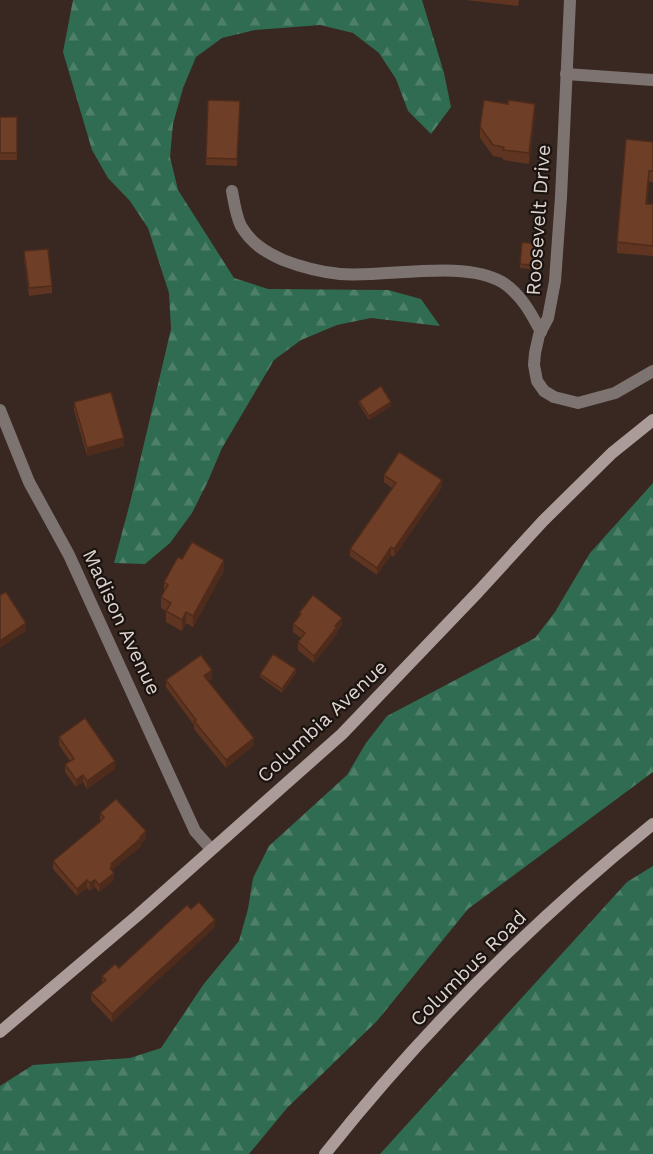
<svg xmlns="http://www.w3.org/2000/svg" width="653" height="1154" viewBox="0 0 653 1154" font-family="'Work Sans',sans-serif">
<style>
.forest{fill:url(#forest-firs)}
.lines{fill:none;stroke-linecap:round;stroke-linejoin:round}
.lane{stroke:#7d7472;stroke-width:12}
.street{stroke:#7d7472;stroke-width:12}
.secondary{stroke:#ab9c99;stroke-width:12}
.wall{fill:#5f3521}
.shaded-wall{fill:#4e2b1b}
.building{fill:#6f3e26;stroke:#4e2b1b;stroke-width:1.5}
.labels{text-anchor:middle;stroke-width:4.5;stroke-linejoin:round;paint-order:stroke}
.street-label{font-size:20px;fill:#ddd3ce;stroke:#1a130f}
</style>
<defs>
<pattern id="forest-firs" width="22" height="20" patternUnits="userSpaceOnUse" patternTransform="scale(1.5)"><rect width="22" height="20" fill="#306c51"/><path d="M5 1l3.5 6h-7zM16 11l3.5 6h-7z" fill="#4e8069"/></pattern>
</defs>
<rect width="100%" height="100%" fill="#382821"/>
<g class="forest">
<polygon points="73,0 422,0 444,73 451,107 431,134 408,111 396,79 379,53 353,33 320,25 255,30 222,38 196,57 183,88 173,124 170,157 178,190 234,278 268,289 388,290 421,299 440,326 371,318 337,325 301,340 274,360 222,448 208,481 192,513 170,543 145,564 114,563 131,499 171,329 169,293 148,228 130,201 108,178 92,150 63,52"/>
<polygon points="653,483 653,772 468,909 377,1021 287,1108 249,1154 0,1154 0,1086 33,1065 130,1058 161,1048 203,985 239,941 248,909 253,878 269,846 347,775 366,743 387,716 535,638 555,612 590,553"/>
<polygon points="653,866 653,1154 380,1154 627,882"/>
</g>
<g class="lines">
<path class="lane" d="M232 191C234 202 236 216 241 226 251 243 265 252 283 260 301 267 320 272 340 274 385 278 463 259 502 282 521 294 531 313 541 332"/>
<g class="street">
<polyline points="570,0 561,197 555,281 548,318 539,335 535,353 534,365 537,381 544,391 554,397 578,403 615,393 653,371"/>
<polyline points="566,74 653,80"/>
<polyline points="0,410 29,482 69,555 195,831 211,849"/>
</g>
<g class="secondary">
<polyline points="0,1032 138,915 342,734 478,592 543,521 612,453 653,420"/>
<path d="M325 1154C421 1033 533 921 653 824"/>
</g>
</g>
<g class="wall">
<polygon points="465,0 519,0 518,6"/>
<polygon points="208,100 240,101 237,166 206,165"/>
<polygon points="535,114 529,164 503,160 503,158 493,156 480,138 480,127"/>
<rect x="0" y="117" width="17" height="43"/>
<polygon points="653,142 653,182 649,182 647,204 653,204 653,256 617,253 617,242"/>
<polygon points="544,248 541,270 520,268 520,264"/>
<polygon points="24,251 52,286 52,293 29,296 24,259"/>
<polygon points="359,401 391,406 369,420 359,404"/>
<polygon points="74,402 124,446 87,456 74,410"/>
<polygon points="384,475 442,487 394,557 391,555 377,575 350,556 350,549 392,488 384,482"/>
<polygon points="182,559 224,571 193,627 186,623 182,631 166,622 166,611 161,608 161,597 164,591 164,582"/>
<polygon points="299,613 342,625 337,631 337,634 314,663 298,650 298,642 301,638 293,632 293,624 299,616"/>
<polygon points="296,673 282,693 260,677 260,674"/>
<polygon points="212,678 208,681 254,745 226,768 194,729 194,725 166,687 166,680"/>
<polygon points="59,737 115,769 87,789 83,782 76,787 65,772 65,764 70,761 59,745"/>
<polygon points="100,813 146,839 141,843 141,846 112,870 114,880 99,892 95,887 90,891 87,888 77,896 53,869 53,861 101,821 100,820"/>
<polygon points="191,909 215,927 112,1022 91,1000 91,993 102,983 102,976 119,968"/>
</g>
<g class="shaded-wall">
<polygon points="535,104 535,114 529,164 529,153"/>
<polygon points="649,171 649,182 646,214 646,204"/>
<polygon points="391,402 391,406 369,420 369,416"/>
<polygon points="124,438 124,446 87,456 87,448"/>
<polygon points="442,480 442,487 394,557 394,549"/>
<polygon points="391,547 391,555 377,575 377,568"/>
<polygon points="224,560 224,571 193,627 193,616"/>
<polygon points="186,612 186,623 182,631 182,620"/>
<polygon points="342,618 342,625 337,631 337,634 314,663 314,656"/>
<polygon points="26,623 26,631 0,648 0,641"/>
<polygon points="296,669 296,673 282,693 282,689"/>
<polygon points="212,670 212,678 204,684 204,676"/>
<polygon points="254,738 254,745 226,768 226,760"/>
<polygon points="115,761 115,769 87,789 87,781"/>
<polygon points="83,775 83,782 76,787 76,780"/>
<polygon points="146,831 146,839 141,843 141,846 112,870 112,873 110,875 111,864"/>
<polygon points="114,873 114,880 99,892 99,885"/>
<polygon points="87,880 87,888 77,896 77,889"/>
<polygon points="95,880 95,887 90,891 90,883"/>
<polygon points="215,920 215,927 112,1022 112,1014"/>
</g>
<g class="building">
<polygon points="208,100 240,101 237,159 206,158"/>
<polygon points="484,100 508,104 508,100 535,104 529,153 503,150 504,147 493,145 480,127"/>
<rect x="0" y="117" width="17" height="36"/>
<polygon points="626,139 653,142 653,171 649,171 646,204 653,204 653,246 617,242"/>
<polygon points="522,242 544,245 541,266 520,264"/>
<polygon points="48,249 52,286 29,288 24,251"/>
<polygon points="381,386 391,402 369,416 359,401"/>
<polygon points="111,392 124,438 87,448 74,402"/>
<polygon points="399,452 442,480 394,549 391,547 377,568 350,549 396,483 384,475"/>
<polygon points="192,542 224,560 193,616 186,612 182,620 166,611 171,603 161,597 168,585 164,582 178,557 182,559"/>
<polygon points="6,592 26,623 0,641 0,595"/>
<polygon points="313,595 342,618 335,626 337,627 314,656 298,642 305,633 293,624 301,614 299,613"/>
<polygon points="273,654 296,669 282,689 260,674"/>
<polygon points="201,655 212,670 204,676 254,738 226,760 194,721 196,720 166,680"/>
<polygon points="85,718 115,761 87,781 83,775 76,780 65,764 74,759 59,737"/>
<polygon points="116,799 146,831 140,837 141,838 111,864 112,866 110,868 114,873 99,885 95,880 90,883 87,880 77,889 53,861 101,821 104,817 100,813"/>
<polygon points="199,902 215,920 112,1014 91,993 106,980 102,976 115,964 119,968 187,905 191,909"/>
</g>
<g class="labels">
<g class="street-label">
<text transform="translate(538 220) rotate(-86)" y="7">Roosevelt Drive</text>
<text transform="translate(122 622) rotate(65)" y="7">Madison Avenue</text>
<text transform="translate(322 721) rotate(-43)" y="7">Columbia Avenue</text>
<text transform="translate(468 968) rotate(-45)" y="7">Columbus Road</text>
</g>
</g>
</svg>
